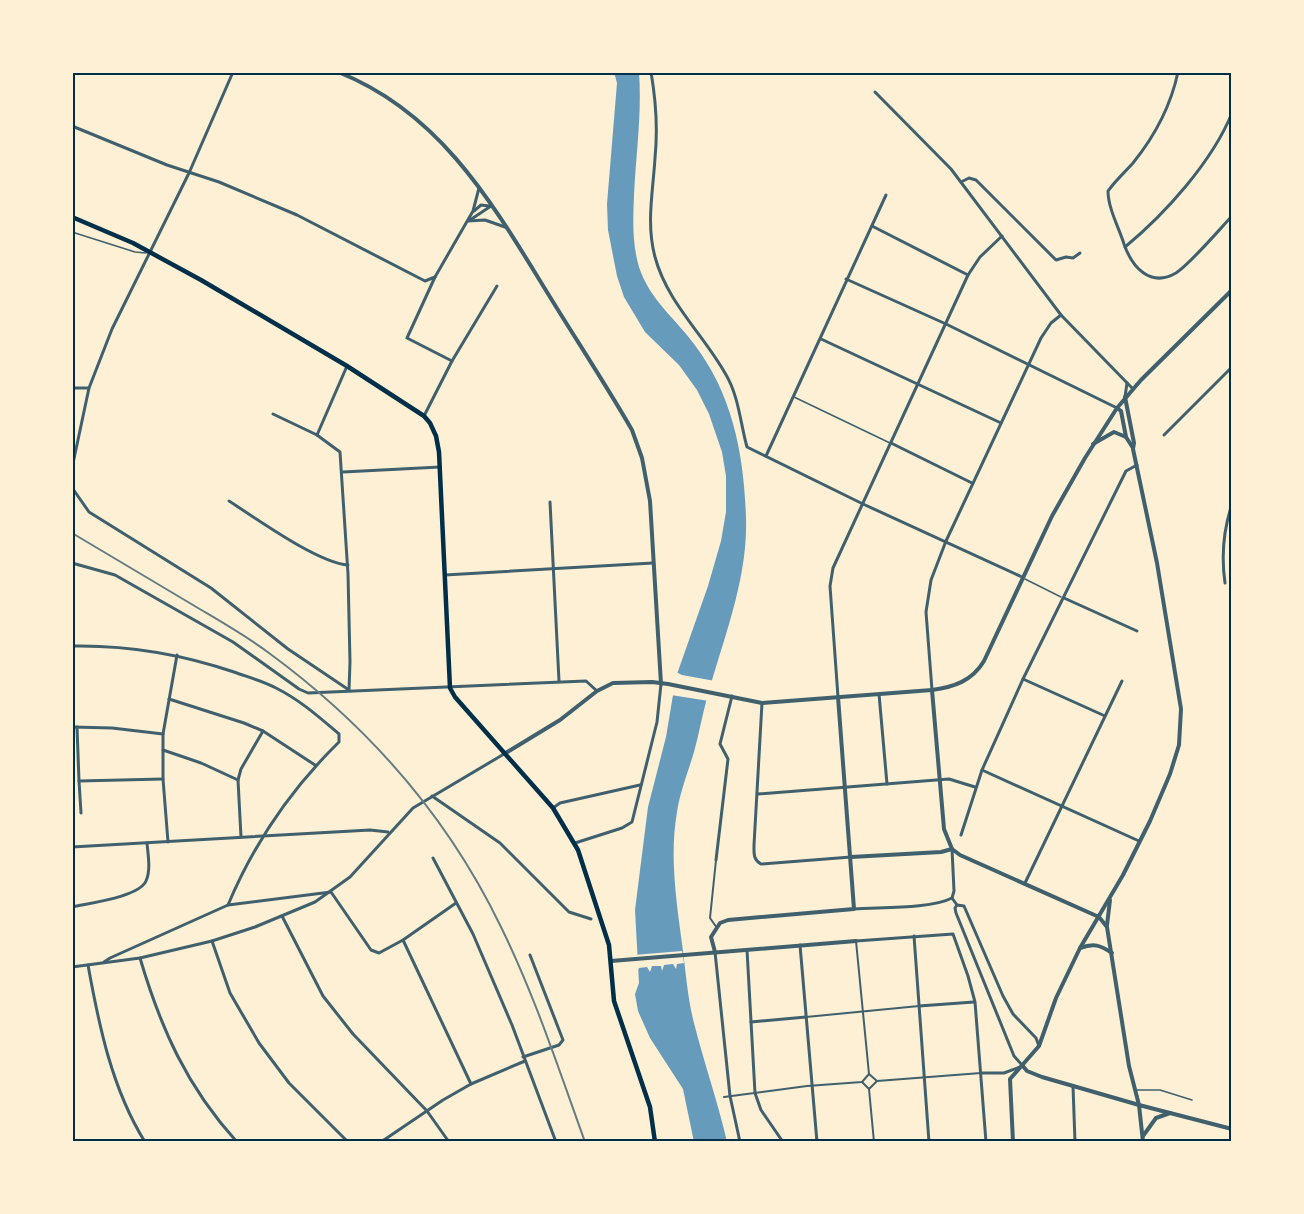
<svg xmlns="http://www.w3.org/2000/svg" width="1304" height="1214" viewBox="0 0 1304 1214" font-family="Jost,sans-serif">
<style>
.water{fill:#669bbc}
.pier{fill:#fdf0d5}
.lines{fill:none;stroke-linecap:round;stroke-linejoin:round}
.service{stroke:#3f606c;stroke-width:1.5}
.pedestrian{stroke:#3f606c;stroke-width:2}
.minor{stroke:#3f606c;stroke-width:3}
.tertiary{stroke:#3f606c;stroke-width:4}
.secondary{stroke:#003049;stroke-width:4.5}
.rail{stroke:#657d81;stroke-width:2}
.neatline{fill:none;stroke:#003049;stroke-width:2}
</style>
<rect width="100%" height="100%" fill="#fdf0d5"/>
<path class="water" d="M614 72H639C642 113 636 154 634 195 633 220 632 243 639 267 650 300 674 317 694 344 733 395 744 455 746 518 748 580 723 639 707 698 702 716 699 734 694 752 688 772 680 792 677 812 669 858 677 905 683 951 686 975 688 1000 694 1023 704 1063 718 1102 727 1142H694L683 1089 650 1038 638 1011 635 994 639 983 635 910 648 807 666 737 676 677 708 586 721 541 726 512V476L722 452 709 414 697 390 679 365 645 332 624 297 617 276 608 230 607 204 617 83Z"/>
<g class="pier">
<polygon points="676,672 682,675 715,681 709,701 671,695"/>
<polygon points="682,951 684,963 677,964 676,969 673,964 664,965 662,971 661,966 652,966 650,972 647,967 639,968 637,972 634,955"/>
</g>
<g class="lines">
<g class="service">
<polyline points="72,232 135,252 146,253"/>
<polyline points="794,397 890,443"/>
<polyline points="1025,579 1061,597"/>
<polyline points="1135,1090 1160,1090 1192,1100"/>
</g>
<g class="pedestrian">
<polyline points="716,860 710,918 717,928"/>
<polyline points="856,941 869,1074"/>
<polyline points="806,1017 919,1006"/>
<polyline points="869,1074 877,1081 981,1073"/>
<polyline points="862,1082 869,1089 877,1081"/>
<polyline points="869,1089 874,1142"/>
<polyline points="724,1097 807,1086 862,1082 869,1074"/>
</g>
<g class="minor">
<polyline points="233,72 189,173 112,329 89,388 72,468 73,489 89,512 211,588 288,649 349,690"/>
<path d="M651 72C656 101 658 128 655 158 653 192 646 223 655 257 667 302 703 334 725 373 739 396 740 422 747 447L863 504 1022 577"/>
<path d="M1178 72C1171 105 1154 137 1133 163 1125 172 1115 181 1108 191 1108 208 1119 228 1124 244 1132 267 1150 288 1176 273 1191 263 1218 231 1232 216"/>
<polyline points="875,92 951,169 1061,315 1133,389"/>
<polyline points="72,126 167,165 219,182 297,215 425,281 435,277"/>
<polyline points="961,182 969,178 976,180 1056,260 1066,257 1073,258 1080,253"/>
<polyline points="474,211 481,205 489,206"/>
<polyline points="470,220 491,206"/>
<polyline points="468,221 485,220 505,227"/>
<polyline points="872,226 968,275"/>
<path d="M1125 247C1165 214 1212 162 1232 113"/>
<polyline points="846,279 946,324 1117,408"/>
<polyline points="821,339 1001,423"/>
<polyline points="452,361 407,338 435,277 473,211 479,188"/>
<polyline points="72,388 89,388"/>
<polyline points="1125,397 1127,383"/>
<polyline points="273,414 317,435 347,366"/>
<polyline points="424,416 452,361 497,286"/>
<polyline points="317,435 340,452 348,574 350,662 349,690"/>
<polyline points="1164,435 1232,367"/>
<polyline points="891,443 972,483"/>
<polyline points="766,456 886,195"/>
<polyline points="343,472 440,467"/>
<path d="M229 501C257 519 318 563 348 565"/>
<polyline points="550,502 559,681"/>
<polyline points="72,563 115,575 233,642 299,689 308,693 586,681 597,691"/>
<polyline points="445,575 653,563"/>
<path d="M1225 583C1221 555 1223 531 1232 504"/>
<polyline points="1064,598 1137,631"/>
<path d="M72 646C128 645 181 654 234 672 248 677 263 681 276 688 300 700 319 717 339 734V742C292 788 254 843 228 905"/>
<polyline points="1023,679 1105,716"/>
<polyline points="932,690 926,612 931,580 946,541 1041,338 1051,323 1061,315"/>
<polyline points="879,694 887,784"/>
<polyline points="838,697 830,586 833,568 968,275 980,257 1002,236"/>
<polyline points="169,699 244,723 263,731 315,765"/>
<path d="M762 703 754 845C754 854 753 859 761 864L851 857"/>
<polyline points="72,727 112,728 163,734"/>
<polyline points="77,727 79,781"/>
<polyline points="163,750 201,763 238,780"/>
<polyline points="982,770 1139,841"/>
<polyline points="758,794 949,779 975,787"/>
<polyline points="432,796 500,843 569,912 591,919"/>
<polyline points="553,808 560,803 640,785"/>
<polyline points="81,813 79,781 163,779"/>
<polyline points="961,835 982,770 1023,679 1126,471 1137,465"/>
<polyline points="241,837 238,780 241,769 263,731"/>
<polyline points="168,842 163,779 163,734 177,655"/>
<polyline points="575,843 622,828 632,822 657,722 661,684"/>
<polyline points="72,847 370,830 388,832"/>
<polyline points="952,849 954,891 952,898 957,905 964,906 1003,996 1013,1014 1036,1038 1039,1046"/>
<polyline points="433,858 473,934 512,1025 556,1142"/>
<polyline points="716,860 728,759 720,744 732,696"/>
<polyline points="1025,883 1122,681"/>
<polyline points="957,905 955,908 956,913 1014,1056 1022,1065"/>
<path d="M72 907C89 903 139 897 146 881 151 870 148 855 147 843"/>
<path d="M854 909C880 907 931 909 952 898"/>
<polyline points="282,916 323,996 353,1034 427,1111 449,1142"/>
<polyline points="914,936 929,1142"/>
<polyline points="403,940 471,1084"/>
<polyline points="212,941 230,993 259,1043 289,1083 348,1142"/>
<polyline points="856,941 953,934 968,976 975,1002 986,1142"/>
<polyline points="800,945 817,1142"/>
<polyline points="747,950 755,1093 761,1110 783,1142"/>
<polyline points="715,952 730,1096 740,1142"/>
<path d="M140 958C161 1029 187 1087 237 1142"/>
<polyline points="104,962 110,958 228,905 331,892 371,950 379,953 403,940 456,903"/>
<path d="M88 965C99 1026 112 1089 145 1142"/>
<polyline points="72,967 140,958 212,941 255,927 315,902 350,877 413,808 504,754"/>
<polyline points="919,1006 974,1002"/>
<polyline points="751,1022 806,1017"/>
<polyline points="523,1057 559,1045 563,1040 530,955"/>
<polyline points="981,1073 1004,1073 1020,1067"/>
<polyline points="1073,1086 1075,1142"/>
<polyline points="381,1142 443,1100 471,1084 525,1061"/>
</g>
<g class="tertiary">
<path d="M338 72C442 113 494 206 550 297 577 341 606 385 632 430L642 458 650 501 661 684"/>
<polyline points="1117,408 1121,411 1126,437 1133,448"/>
<polyline points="1093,444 1114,432 1126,437"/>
<polyline points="932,690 944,829 952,849 960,855 1099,917 1107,927 1129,1066 1139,1105 1143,1142"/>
<path d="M504 754 560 720 597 691 613 683 652 682 668 684 762 703 932 690C954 687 972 681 984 661L1052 516 1085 458 1117 408 1141 380 1232 290"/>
<polyline points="851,857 941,852 952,849"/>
<polyline points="1107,925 1110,900"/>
<path d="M1080 948C1094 943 1100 945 1112 953"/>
<polyline points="715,952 711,937 720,923 728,920 854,909 838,697"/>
<polyline points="611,961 856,941"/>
<polyline points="1022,1065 1027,1071 1042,1077 1139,1105 1232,1129"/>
<polyline points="1143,1136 1156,1118 1170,1113"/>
<polyline points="1013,1142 1010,1079 1039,1046 1056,998 1080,948 1123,875 1150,821 1170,774 1179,745 1181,709 1157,563 1133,449 1134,443 1125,397"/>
</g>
<polyline class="secondary" points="72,217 133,243 201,280 347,366 424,416 430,423 436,436 439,452 450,688 455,697 553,808 578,850 609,945 614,1001 650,1107 655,1142"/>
<path class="rail" d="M72 533C112 557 153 581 193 605 218 620 245 635 269 653 367 725 448 817 501 927 535 996 559 1070 585 1142"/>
</g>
<rect width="1304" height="1214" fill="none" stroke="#fdf0d5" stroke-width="147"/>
<rect x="74" y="74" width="1156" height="1066" class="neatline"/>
</svg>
